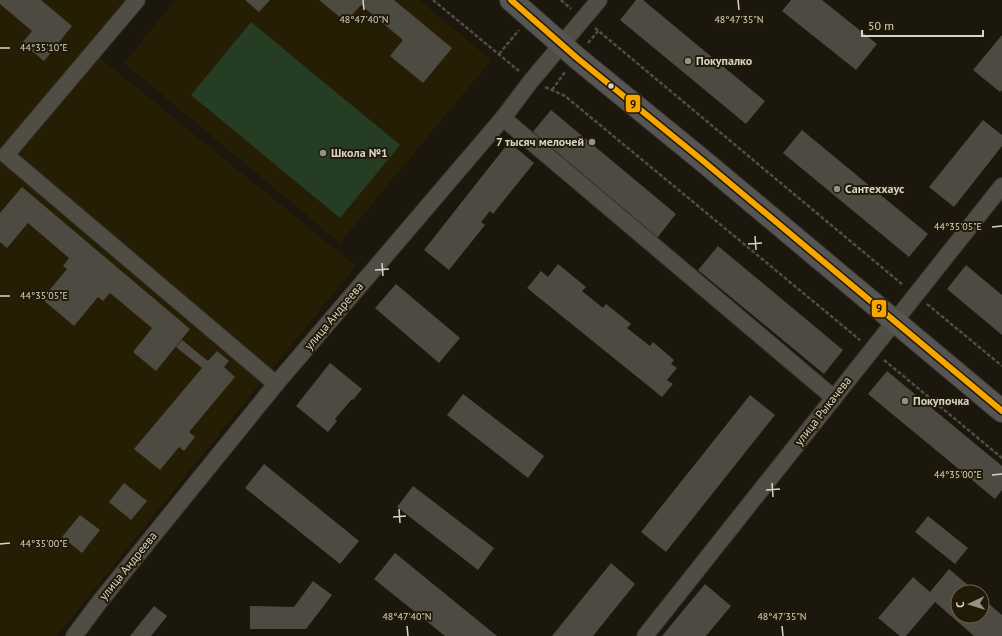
<svg xmlns="http://www.w3.org/2000/svg" width="1002" height="636" viewBox="0 0 1002 636" font-family="'PT Sans',sans-serif">
<style>
.built{fill:#261d05}
.green{fill:#253e23}
.building{fill:#4d4a41}
.lines{fill:none;stroke-linecap:round;stroke-linejoin:round}
.street-casing{stroke:#34312a;stroke-width:18}
.highway-casing{stroke:#34312a;stroke-width:24}
.path{stroke:#504d46;stroke-width:2.5;stroke-dasharray:4 2;stroke-linecap:butt}
.street{stroke:#504d44;stroke-width:16}
.highway{stroke:#575454;stroke-width:22}
.bus-1-casing{stroke:#211a07;stroke-width:9}
.bus-1{stroke:#f7a600;stroke-width:6}
.ticks{fill:none;stroke:#d7d3c7;stroke-width:1.5}
.poi-dot{fill:#959186;stroke:#211a07;stroke-width:1.5}
.bus-dot{fill:#d7d3c7;stroke:#211a07;stroke-width:1.5}
.labels{text-anchor:middle;stroke-width:4;stroke-linejoin:round;paint-order:stroke}
.poi-label{font-size:12px;font-weight:bold;fill:#d7d3c7;stroke:#211a07;text-anchor:start}
.street-label{font-size:12px;fill:#d7d3c7;stroke:#211a07}
.ticks-label{font-size:10px;text-anchor:middle;fill:#d7d3c7;stroke:#211a07;stroke-width:4;stroke-linejoin:round;paint-order:stroke}
.line-badge{stroke:#211a07;stroke-width:1.5}
.pale-badge-label{font-size:11px;text-anchor:middle;font-weight:bold;fill:#111}
</style>
<rect width="100%" height="100%" fill="#1b170d"/>
<g class="built">
<polygon points="0,0 134,0 93,52 356,266 253,392 57,636 0,636"/>
<polygon points="176,0 419,0 491,60 340,243 124,63"/>
</g>
<polygon class="green" points="251,22 400,145 340,218 191,95"/>
<g class="building">
<polygon points="0,0 41,0 72,26 44,61 22,43 32,31 0,4"/>
<polygon points="245,0 270,0 259,12"/>
<polygon points="319,0 394,0 452,48 423,83 390,56 403,40 361,5 346,22"/>
<polygon points="636,0 643,0 765,101 746,124 620,20"/>
<polygon points="791,0 822,0 877,44 856,70 782,11"/>
<polygon points="1002,35 1002,90 1000,92 973,70"/>
<polygon points="551,110 676,214 657,238 531,134"/>
<polygon points="983,120 1002,135 1002,146 954,207 929,187"/>
<polygon points="802,130 928,234 909,257 783,153"/>
<polygon points="509,142 534,163 493,214 490,211 481,222 485,225 449,270 424,250"/>
<polygon points="22,187 190,329 156,371 133,352 152,328 110,293 103,301 98,297 74,326 42,299 67,269 63,266 69,258 28,223 7,248 0,242 0,213"/>
<polygon points="718,246 843,350 824,374 698,270"/>
<polygon points="558,264 586,287 582,291 603,308 606,304 631,324 627,328 650,346 653,342 674,360 671,364 677,368 667,380 673,384 662,397 527,288 541,271 548,277"/>
<polygon points="966,265 1002,295 1002,335 947,289"/>
<polygon points="396,284 460,338 439,363 375,308"/>
<polygon points="182,340 208,361 217,351 229,361 224,367 235,377 189,432 195,437 184,451 179,447 160,470 134,449 202,368 176,347"/>
<polygon points="330,363 362,389 353,400 352,399 335,419 337,421 328,432 296,406"/>
<polygon points="887,371 1002,466 1002,490 995,499 868,394"/>
<polygon points="463,394 544,456 528,478 447,415"/>
<polygon points="750,395 775,415 666,552 641,532"/>
<polygon points="264,464 359,541 340,564 245,488"/>
<polygon points="124,483 147,501 131,520 109,502"/>
<polygon points="413,486 494,548 478,570 397,507"/>
<polygon points="80,515 100,530 82,553 62,537"/>
<polygon points="928,516 968,548 955,564 915,532"/>
<polygon points="395,553 497,636 445,636 374,579"/>
<polygon points="611,563 635,584 593,636 552,636"/>
<polygon points="949,569 976,592 958,592 958,616 982,616 982,598 1002,615 1002,636 974,636 935,602 906,636 900,636 878,618 913,577 930,592"/>
<polygon points="313,581 332,595 306,629 250,629 250,606 294,607"/>
<polygon points="705,584 731,606 706,636 662,636"/>
<polygon points="154,606 167,616 151,636 130,636"/>
</g>
<g class="lines">
<g class="street-casing">
<g id="street">
<polyline points="137,0 6,155 276,384"/>
<polyline points="503,118 834,398"/>
<polyline points="74,636 101,600 276,384 503,118 531,81 599,0"/>
<polyline points="645,636 1002,186"/>
</g>
</g>
<g class="highway-casing">
<polyline id="highway" points="511,0 577,58 702,160 1002,411"/>
</g>
<g class="path">
<polyline points="433,0 519,71"/>
<polyline points="561,0 571,9"/>
<polyline points="595,28 903,285"/>
<polyline points="588,43 598,31"/>
<polyline points="499,54 519,30"/>
<polyline points="545,87 565,96 860,340"/>
<polyline points="552,90 565,72"/>
<polyline points="927,304 1002,366"/>
<polyline points="884,360 1002,458"/>
</g>
<use href="#street" class="street"/>
<use href="#highway" class="highway"/>
<g class="bus-1-casing">
<polyline id="bus-1" points="511,0 577,58 702,160 1002,411"/>
</g>
<use href="#bus-1" class="bus-1"/>
</g>
<path class="ticks" d="M363 0 364 10M738 0 739 10M0 48H10M992 227 1002 226M755 236 756 250M748 244 762 243M382 263 383 276M375 270 389 269M0 296H10M992 475 1002 474M772 483 773 497M766 490 780 489M399 509 400 523M393 517 406 516M0 544 10 543M407 626 408 636M782 626 783 636"/>
<g class="poi-dot">
<circle cx="688" cy="61" r="4"/>
<circle cx="592" cy="142" r="4"/>
<circle cx="323" cy="153" r="4"/>
<circle cx="837" cy="189" r="4"/>
<circle cx="905" cy="401" r="4"/>
</g>
<circle class="bus-dot" cx="611" cy="86" r="3.5"/>
<g class="labels">
<g class="poi-label">
<text x="696" y="65">Покупалко</text>
<text x="584" y="146" text-anchor="end">7 тысяч мелочей</text>
<text x="331" y="157">Школа №1</text>
<text x="845" y="193">Сантеххаус</text>
<text x="913" y="405">Покупочка</text>
</g>
<g class="street-label">
<text transform="translate(334 316) rotate(-50)" y="4">улица Андреева</text>
<text transform="translate(823 411) rotate(-52)" y="4">улица Рыкачева</text>
<text transform="translate(128 566) rotate(-51)" y="4">улица Андреева</text>
</g>
</g>
<g class="ticks-label">
<text x="364" y="23">48°47'40"N</text>
<text x="739" y="23">48°47'35"N</text>
<text x="44" y="51">44°35'10"E</text>
<text x="958" y="230">44°35'05"E</text>
<text x="44" y="299">44°35'05"E</text>
<text x="958" y="478">44°35'00"E</text>
<text x="44" y="547">44°35'00"E</text>
<text x="407" y="620">48°47'40"N</text>
<text x="782" y="620">48°47'35"N</text>
</g>
<g class="line-badge">
<rect x="625" y="94" width="16" height="19" rx="4" fill="#f7a600"/>
<rect x="871" y="299" width="16" height="19" rx="4" fill="#f7a600"/>
</g>
<g class="pale-badge-label">
<text x="633" y="108">9</text>
<text x="879" y="312">9</text>
</g>
<g transform="translate(970 604) rotate(266)"><circle r="19" fill="#211a07" stroke="#6a6454"/>
<path d="M0-3L7 15L0 10L-7 15Z" fill="#959186"/>
<text y="-6" font-size="11" font-weight="bold" text-anchor="middle" fill="#d7d3c7">С</text>
</g>
<path d="M862 30v6h121v-6" fill="none" stroke="#d7d3c7" stroke-width="2"/>
<text x="868" y="30" font-size="12" fill="#d7d3c7" stroke="#211a07" stroke-width="3" paint-order="stroke">50 m</text>
</svg>
